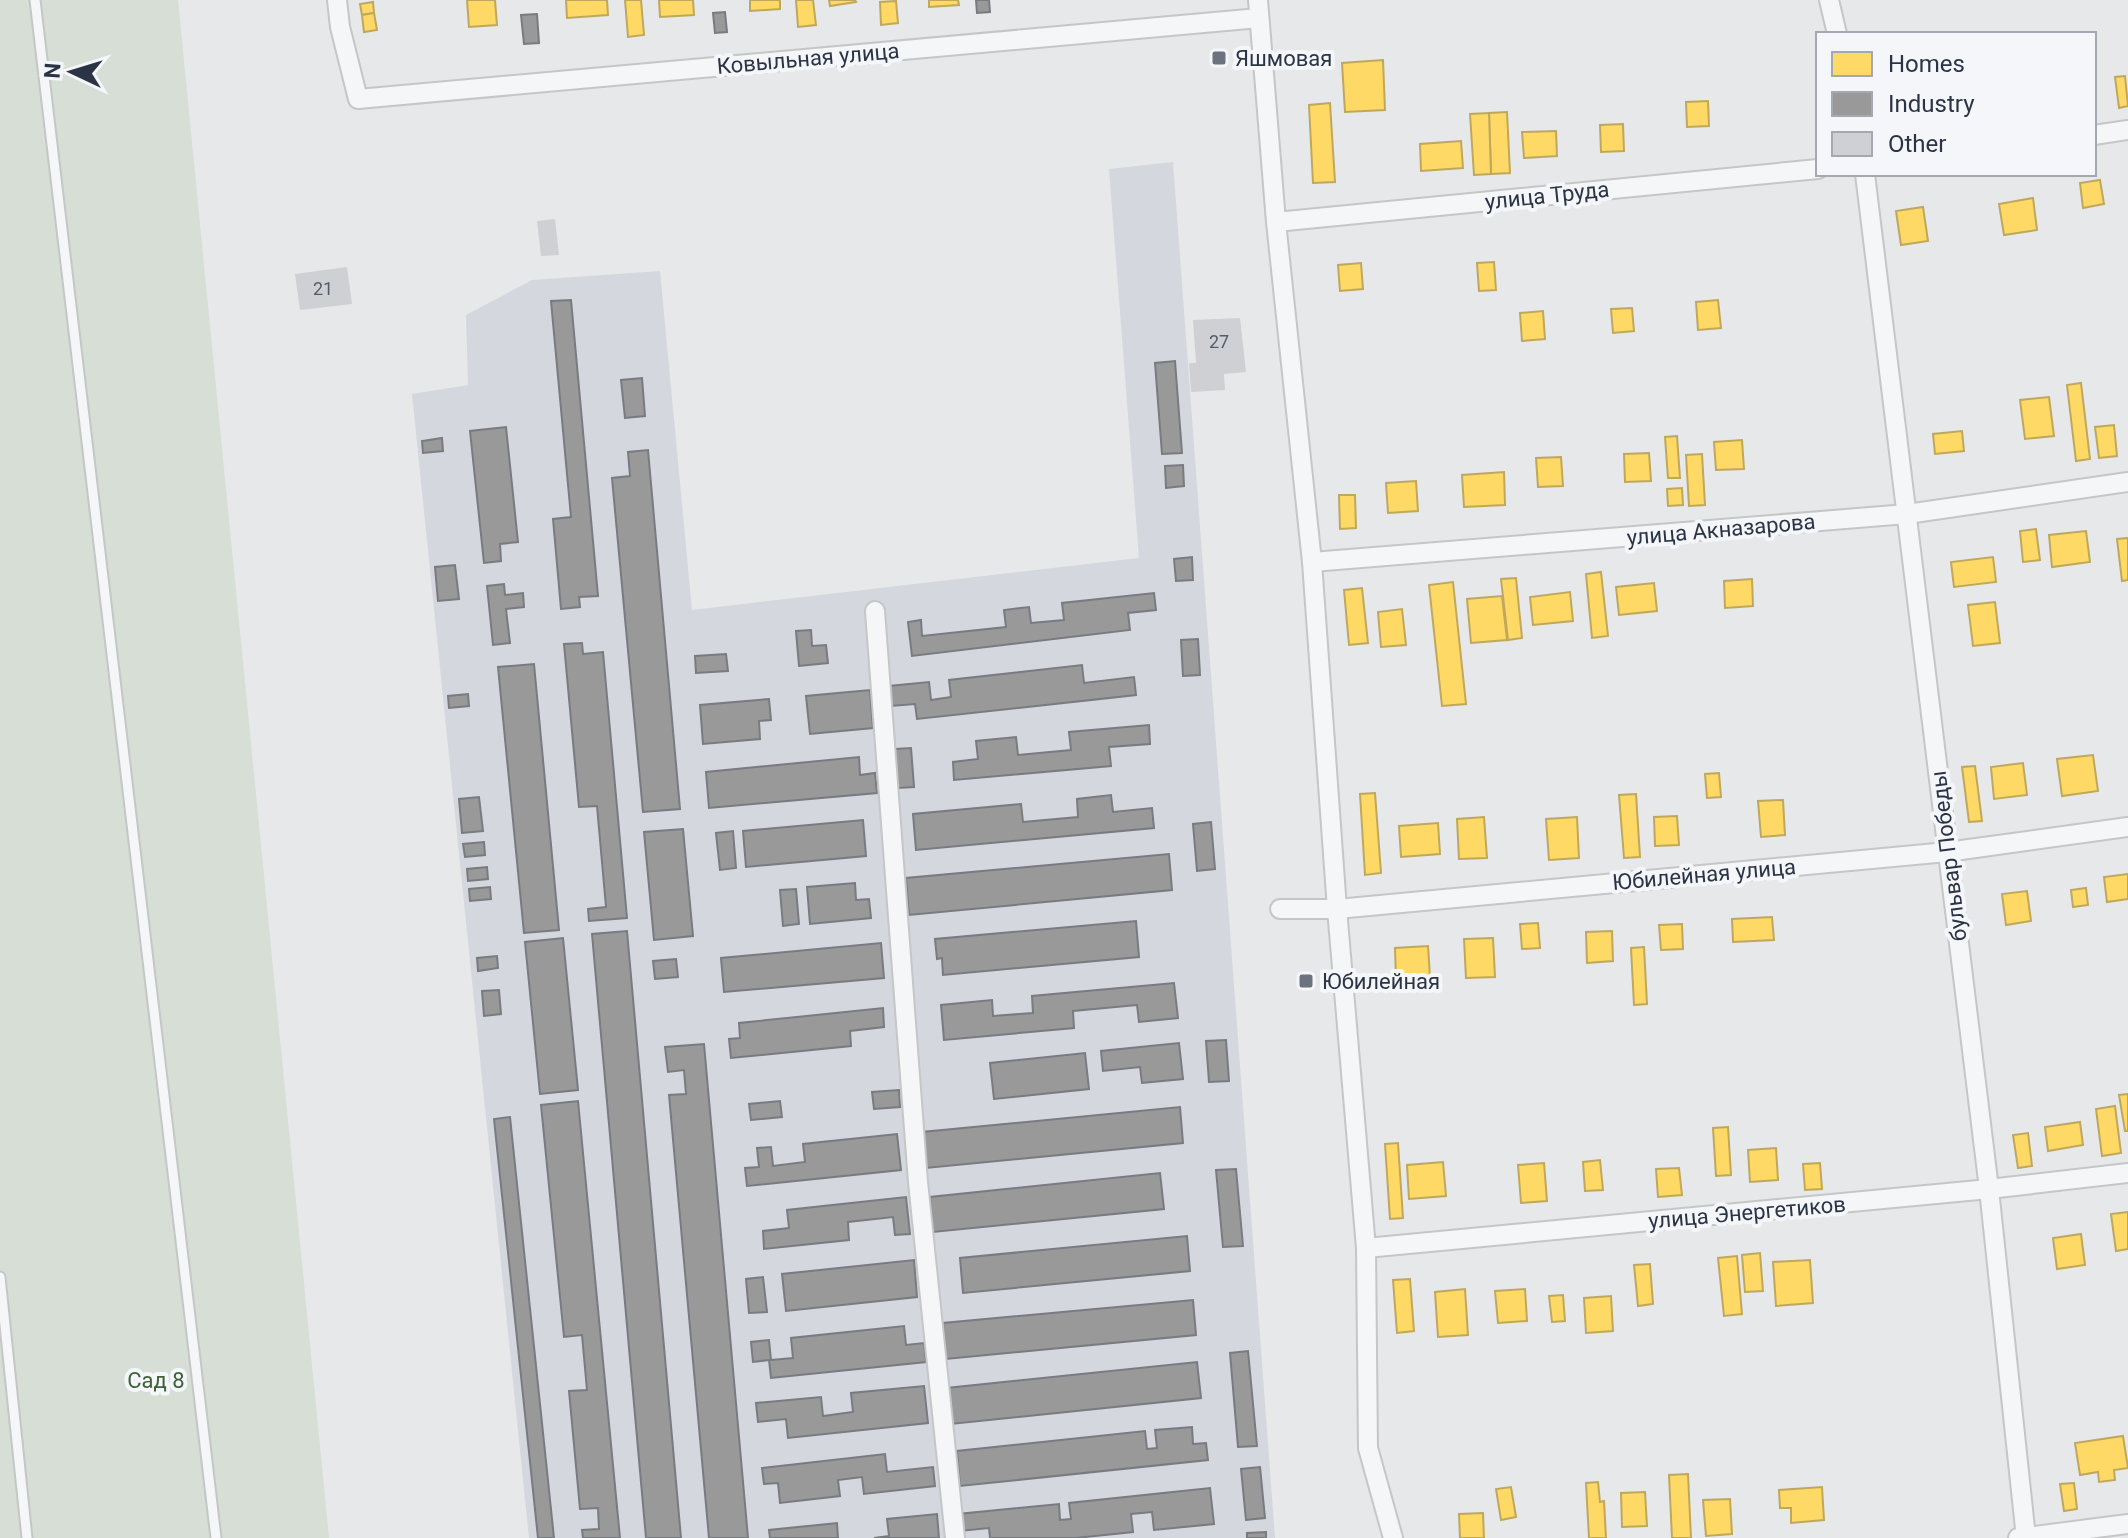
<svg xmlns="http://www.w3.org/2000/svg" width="2128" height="1538" viewBox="0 0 2128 1538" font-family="Roboto,sans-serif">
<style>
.built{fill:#d4d7dd}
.green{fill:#d6ded6}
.homes{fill:#ffd966;stroke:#bfa85c;stroke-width:2}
.industry{fill:#999;stroke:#787b80;stroke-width:2}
.building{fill:#ced0d3}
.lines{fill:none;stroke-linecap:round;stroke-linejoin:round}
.service-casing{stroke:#c4c6c8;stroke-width:13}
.minor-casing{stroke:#c4c6c8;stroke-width:22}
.service{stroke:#f5f6f7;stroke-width:9}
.minor{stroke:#f5f6f7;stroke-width:18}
.poi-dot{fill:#6c737f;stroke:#f4f6f9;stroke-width:3}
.labels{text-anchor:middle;stroke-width:8;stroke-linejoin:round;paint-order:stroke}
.number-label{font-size:18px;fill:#545c69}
.street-label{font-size:22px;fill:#2b3445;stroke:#f4f6f9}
.poi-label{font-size:22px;fill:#2b3445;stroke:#f4f6f9;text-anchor:start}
.park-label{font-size:22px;fill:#3f6138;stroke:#f4f6f9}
</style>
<rect width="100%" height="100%" fill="#e6e8ea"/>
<polygon class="built" points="1173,162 1275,1538 529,1538 412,394 468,385 466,315 532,280 660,271 692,610 1139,558 1109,169"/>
<polygon class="green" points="0,0 178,0 329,1538 0,1538"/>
<g class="homes">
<polygon points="467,0 495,0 497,25 469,27"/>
<polygon points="566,0 607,0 608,15 567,18"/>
<polygon points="625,0 641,0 644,35 628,37"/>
<polygon points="659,0 693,0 694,15 660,17"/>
<polygon points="750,0 780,0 780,9 750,11"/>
<polygon points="796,0 813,0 816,25 798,27"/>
<polygon points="829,0 855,0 856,2 830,6"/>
<polygon points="929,0 958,0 959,5 929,7"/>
<polygon points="896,1 898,23 881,25 880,2"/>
<polygon points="373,2 374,13 362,15 360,4"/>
<polygon points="374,13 377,30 364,32 362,15"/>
<polygon points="1383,60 1385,110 1345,112 1342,63"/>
<polygon points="2125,76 2128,106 2119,108 2115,77"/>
<polygon points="1708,101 1709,126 1687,127 1686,102"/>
<polygon points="1330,103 1335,182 1313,183 1309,105"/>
<polygon points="1507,112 1510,173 1491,174 1489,113"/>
<polygon points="1489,113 1491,174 1474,175 1470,114"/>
<polygon points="1623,124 1624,151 1601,152 1600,125"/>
<polygon points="1556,131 1557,156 1524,158 1522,132"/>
<polygon points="1461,141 1463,168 1421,171 1420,144"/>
<polygon points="2100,180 2104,204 2083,208 2080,183"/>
<polygon points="2033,198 2037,230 2004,235 1999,204"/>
<polygon points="1923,207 1928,241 1901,245 1896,211"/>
<polygon points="1494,262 1496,290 1479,291 1477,263"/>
<polygon points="1361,263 1363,289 1340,291 1338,265"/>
<polygon points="1718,300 1721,328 1698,330 1696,302"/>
<polygon points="1632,308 1634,331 1613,333 1611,309"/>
<polygon points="1543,311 1545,339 1522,341 1520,313"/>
<polygon points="2081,383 2090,459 2076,461 2067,385"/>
<polygon points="2049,397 2054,436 2025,439 2020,400"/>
<polygon points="2114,425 2117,456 2099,458 2095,427"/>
<polygon points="1962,431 1964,451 1935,454 1933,434"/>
<polygon points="1677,436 1680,478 1668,478 1665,437"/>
<polygon points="1742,440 1744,469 1716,470 1714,442"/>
<polygon points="1649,453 1651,481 1625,482 1624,454"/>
<polygon points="1702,454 1705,505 1689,506 1686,455"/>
<polygon points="1561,457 1563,486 1538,487 1536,458"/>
<polygon points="1504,472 1505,505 1464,507 1462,475"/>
<polygon points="1416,481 1418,511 1388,513 1386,483"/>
<polygon points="1682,488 1683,505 1668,506 1667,489"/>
<polygon points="1339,495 1355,495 1356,528 1340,529"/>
<polygon points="2036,529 2040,560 2023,562 2020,531"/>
<polygon points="2086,531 2090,562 2052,567 2049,535"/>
<polygon points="2128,538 2128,580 2122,581 2117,539"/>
<polygon points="1993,557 1996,582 1954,587 1951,562"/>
<polygon points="1601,572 1608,636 1592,638 1586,574"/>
<polygon points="1516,578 1522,638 1508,640 1501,579"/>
<polygon points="1752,579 1753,606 1725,608 1724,581"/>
<polygon points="1453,582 1466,704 1442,706 1429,585"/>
<polygon points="1654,583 1657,611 1619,615 1616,587"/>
<polygon points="1362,588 1368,643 1349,645 1344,590"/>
<polygon points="1570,592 1573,621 1533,625 1530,597"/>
<polygon points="1502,596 1507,640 1471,643 1467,599"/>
<polygon points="1995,602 2000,643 1973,646 1968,605"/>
<polygon points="1402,609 1406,645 1381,647 1378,612"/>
<polygon points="2093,755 2098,791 2062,796 2057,759"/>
<polygon points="2023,763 2027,795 1994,799 1991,767"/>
<polygon points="1975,766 1982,821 1969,822 1962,767"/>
<polygon points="1719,773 1721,797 1707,798 1705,774"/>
<polygon points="1375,793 1381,873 1365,875 1360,794"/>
<polygon points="1636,794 1640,857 1624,858 1619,795"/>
<polygon points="1783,800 1785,835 1761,837 1758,801"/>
<polygon points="1677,816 1679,845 1655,846 1654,817"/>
<polygon points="1484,817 1487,858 1459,859 1457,819"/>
<polygon points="1577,817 1579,858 1549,860 1546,819"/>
<polygon points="1438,823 1440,854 1401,857 1399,826"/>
<polygon points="2128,874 2128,899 2107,902 2104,877"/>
<polygon points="2086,888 2088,905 2073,907 2071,890"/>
<polygon points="2027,891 2031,921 2006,925 2002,894"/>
<polygon points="1772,917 1774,940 1733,942 1732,919"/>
<polygon points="1538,923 1540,948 1522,949 1520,924"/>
<polygon points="1682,924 1683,949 1661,950 1659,925"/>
<polygon points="1612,931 1613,961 1587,963 1586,932"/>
<polygon points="1493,938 1495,977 1466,978 1464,939"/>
<polygon points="1428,946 1430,977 1396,979 1395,948"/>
<polygon points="1644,947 1647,1004 1634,1005 1631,948"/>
<polygon points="2128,1094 2128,1131 2125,1131 2119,1095"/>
<polygon points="2115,1106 2121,1153 2102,1156 2096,1109"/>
<polygon points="2080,1122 2083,1145 2048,1151 2045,1127"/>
<polygon points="1728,1127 1731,1175 1716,1176 1713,1128"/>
<polygon points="2028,1133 2032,1166 2018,1168 2013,1135"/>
<polygon points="1398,1143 1403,1218 1390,1219 1385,1144"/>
<polygon points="1776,1148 1778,1180 1750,1182 1748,1150"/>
<polygon points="1600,1160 1603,1190 1585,1191 1583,1162"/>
<polygon points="1443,1162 1446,1196 1409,1199 1407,1165"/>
<polygon points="1544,1163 1547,1201 1521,1203 1518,1165"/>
<polygon points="1820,1163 1822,1189 1805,1190 1803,1164"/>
<polygon points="1679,1168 1682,1195 1658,1197 1656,1169"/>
<polygon points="2128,1212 2128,1249 2116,1251 2111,1214"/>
<polygon points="2081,1234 2085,1265 2057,1269 2053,1238"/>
<polygon points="1760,1253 1763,1291 1745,1292 1742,1255"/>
<polygon points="1737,1256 1742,1314 1724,1316 1718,1258"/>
<polygon points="1810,1260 1813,1303 1776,1306 1773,1262"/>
<polygon points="1650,1264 1653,1304 1638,1306 1634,1265"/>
<polygon points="1410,1279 1414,1331 1397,1333 1393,1280"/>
<polygon points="1465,1289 1468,1335 1438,1337 1435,1292"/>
<polygon points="1525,1289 1527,1321 1498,1323 1495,1291"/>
<polygon points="1563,1295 1565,1321 1552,1322 1549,1296"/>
<polygon points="1611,1296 1613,1331 1586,1333 1584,1298"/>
<polygon points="2123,1436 2128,1468 2114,1470 2115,1480 2099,1482 2098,1472 2080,1475 2075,1443"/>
<polygon points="1688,1474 1691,1538 1672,1538 1669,1475"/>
<polygon points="1598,1482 1600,1502 1604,1501 1606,1538 1589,1538 1586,1483"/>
<polygon points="2074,1483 2077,1509 2064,1511 2060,1484"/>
<polygon points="1511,1487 1516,1517 1501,1520 1496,1489"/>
<polygon points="1822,1487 1824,1520 1791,1523 1791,1508 1780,1508 1779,1490"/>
<polygon points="1645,1492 1647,1526 1622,1527 1621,1493"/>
<polygon points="1730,1499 1732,1534 1706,1536 1703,1500"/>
<polygon points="1483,1513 1484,1538 1460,1538 1459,1514"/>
</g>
<g class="industry">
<polygon points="976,0 989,0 990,12 977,13"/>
<polygon points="725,12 727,32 715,33 713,13"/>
<polygon points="537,14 539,43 524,44 521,15"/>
<polygon points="571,300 598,596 579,597 580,607 561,609 553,519 571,517 551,301"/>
<polygon points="1175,361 1182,453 1162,454 1155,363"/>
<polygon points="642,378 645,416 625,418 621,380"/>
<polygon points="506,427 518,542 500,544 501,561 484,563 470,431"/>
<polygon points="442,438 443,451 423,453 422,441"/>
<polygon points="648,450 680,809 643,812 612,478 630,476 628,452"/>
<polygon points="1183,465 1184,486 1166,488 1165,466"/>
<polygon points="1192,557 1193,580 1176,581 1174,559"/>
<polygon points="455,565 459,599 438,601 435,567"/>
<polygon points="504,584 505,595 523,593 524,607 506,609 510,643 493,645 487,586"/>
<polygon points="1154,593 1156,610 1128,613 1130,630 912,656 908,622 921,620 922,636 1006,627 1004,610 1029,607 1031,623 1064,620 1062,603"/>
<polygon points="811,630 812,646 826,645 828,663 799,666 796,631"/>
<polygon points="1198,639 1200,675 1183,676 1181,640"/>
<polygon points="582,643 583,654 603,652 627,918 589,921 588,909 606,907 597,806 579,807 564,644"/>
<polygon points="726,654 728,671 696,673 695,656"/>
<polygon points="534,664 559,930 524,933 498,667"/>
<polygon points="1082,665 1084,683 1134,677 1136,695 917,719 915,704 891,706 889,686 929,682 931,700 951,697 949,680"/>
<polygon points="870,690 873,728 810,734 806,696"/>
<polygon points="468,694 469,706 449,708 448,696"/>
<polygon points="769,699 771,720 759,721 760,739 703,744 700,705"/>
<polygon points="1149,725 1150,744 1109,747 1111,766 954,780 953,762 978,759 976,741 1016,737 1018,755 1071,750 1069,732"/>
<polygon points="911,748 914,787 898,788 895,749"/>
<polygon points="859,757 860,775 875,773 877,793 709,808 706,772"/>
<polygon points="1111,795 1113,812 1152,808 1154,828 916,850 913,814 1021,804 1023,822 1078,817 1077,799"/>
<polygon points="479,797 483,831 462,833 459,799"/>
<polygon points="863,820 866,856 746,867 743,831"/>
<polygon points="1211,822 1215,869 1197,871 1193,824"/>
<polygon points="683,829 693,936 654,940 644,832"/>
<polygon points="733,831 736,868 720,870 716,833"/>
<polygon points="484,842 485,855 465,857 463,844"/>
<polygon points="1169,854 1172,890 909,915 906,878"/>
<polygon points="487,867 488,879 468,881 467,869"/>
<polygon points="855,883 856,900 869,899 871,918 810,924 807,887"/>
<polygon points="490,887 491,899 470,901 469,889"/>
<polygon points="796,889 799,924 783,926 780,890"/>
<polygon points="1136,921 1139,957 943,975 942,958 937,959 935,939"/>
<polygon points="627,931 681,1538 646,1538 592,934"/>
<polygon points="563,938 578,1090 540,1094 525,942"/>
<polygon points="881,943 884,978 724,992 721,958"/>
<polygon points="497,956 498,968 478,971 477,958"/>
<polygon points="676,959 678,977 655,979 653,961"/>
<polygon points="1174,983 1178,1018 1139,1022 1137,1005 1073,1011 1074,1028 944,1040 941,1005 992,1000 993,1016 1033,1013 1032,996"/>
<polygon points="499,990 501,1014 484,1016 482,991"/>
<polygon points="883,1008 884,1027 850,1031 851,1046 731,1058 729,1039 740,1038 739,1023"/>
<polygon points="1226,1040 1229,1081 1209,1082 1206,1041"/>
<polygon points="1179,1043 1183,1079 1142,1083 1140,1067 1103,1071 1101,1051"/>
<polygon points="704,1044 748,1538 709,1538 669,1095 686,1094 684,1070 668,1072 665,1047"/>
<polygon points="1085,1053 1089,1089 994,1099 990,1063"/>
<polygon points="899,1090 900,1107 874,1109 872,1092"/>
<polygon points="578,1101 620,1538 583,1538 582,1530 599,1529 598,1508 580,1509 569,1391 587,1390 582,1335 564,1337 541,1105"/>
<polygon points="780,1101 782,1117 751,1120 749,1104"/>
<polygon points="1180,1107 1183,1143 926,1168 922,1132"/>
<polygon points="510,1117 554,1538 538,1538 494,1119"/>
<polygon points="897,1134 901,1170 747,1186 745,1168 759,1167 757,1148 771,1147 773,1166 805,1162 803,1144"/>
<polygon points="1236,1169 1243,1246 1223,1247 1216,1170"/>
<polygon points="1160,1173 1164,1209 933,1232 930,1197"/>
<polygon points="906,1197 910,1234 895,1235 893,1217 848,1222 849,1240 764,1249 763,1231 789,1228 787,1210"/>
<polygon points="1187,1236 1190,1271 963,1293 960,1258"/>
<polygon points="914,1260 917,1297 786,1311 782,1274"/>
<polygon points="763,1277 767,1312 749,1313 746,1279"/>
<polygon points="1193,1300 1196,1335 946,1359 943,1323"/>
<polygon points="904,1326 906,1345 924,1343 926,1362 771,1378 769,1360 753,1362 751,1342 769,1340 771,1360 793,1358 791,1338"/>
<polygon points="1248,1351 1257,1446 1238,1447 1230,1353"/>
<polygon points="1197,1362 1201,1398 951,1424 947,1388"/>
<polygon points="924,1386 928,1423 788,1438 786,1419 758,1422 756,1403 821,1397 823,1416 853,1412 851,1393"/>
<polygon points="1192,1427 1193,1444 1206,1443 1208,1460 960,1486 957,1451 1145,1431 1147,1449 1157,1448 1155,1430"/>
<polygon points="885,1454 887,1472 933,1467 935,1486 864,1494 862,1477 838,1480 840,1496 780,1503 778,1483 764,1484 762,1468"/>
<polygon points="1260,1467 1265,1518 1246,1520 1241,1469"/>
<polygon points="1210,1488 1214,1524 1154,1530 1152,1512 1131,1514 1133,1532 1076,1538 990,1538 989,1528 960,1531 958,1514 1059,1504 1060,1520 1071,1519 1069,1503"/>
<polygon points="937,1514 939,1538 874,1538 889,1536 887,1519"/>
<polygon points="837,1523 838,1538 770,1538 769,1530"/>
<polygon points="1266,1532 1266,1538 1247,1538 1247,1533"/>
</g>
<g class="building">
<polygon points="555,219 559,255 541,256 537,221"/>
<polygon points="347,267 352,304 300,310 295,274"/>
<polygon points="1240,318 1246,372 1224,374 1225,390 1191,392 1189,363 1196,363 1193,320"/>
</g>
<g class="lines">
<g class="service-casing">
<g id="service">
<polyline points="35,0 216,1538"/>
<polyline points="0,1277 27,1538"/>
</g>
</g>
<g class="minor-casing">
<g id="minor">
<polyline points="337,0 340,27 358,99 1259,18"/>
<polyline points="1258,0 1276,222 1312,562 1337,909 1366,1248 1368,1448 1393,1538"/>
<polyline points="1829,0 1837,34"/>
<polyline points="2094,135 2128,130"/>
<polyline points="1865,174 1989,1189 2026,1538"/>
<polyline points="1276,222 1818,169"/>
<polyline points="1312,562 1907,514 2128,482"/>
<polyline points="875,611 918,1182 955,1538"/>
<polyline points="1280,909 1337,909 1947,852 2128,827"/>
<polyline points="1366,1248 1989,1189 2128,1173"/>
<polyline points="2018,1538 2128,1524"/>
</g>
</g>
<use href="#service" class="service"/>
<use href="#minor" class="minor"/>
</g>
<g class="poi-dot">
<rect x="1211" y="50" width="16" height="16" rx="4"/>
<rect x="1298" y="973" width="16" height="16" rx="4"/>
</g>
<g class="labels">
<g class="number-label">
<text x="323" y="295">21</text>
<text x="1219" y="348">27</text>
</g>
<g class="street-label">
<text transform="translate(808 58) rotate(-5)" y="8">Ковыльная улица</text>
<text transform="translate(1547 195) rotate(-6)" y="8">улица Труда</text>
<text transform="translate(1721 529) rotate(-5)" y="8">улица Акназарова</text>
<text transform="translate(1948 856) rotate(-97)" y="8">бульвар Победы</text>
<text transform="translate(1704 874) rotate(-5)" y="8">Юбилейная улица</text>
<text transform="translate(1747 1212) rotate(-5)" y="8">улица Энергетиков</text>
</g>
<g class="poi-label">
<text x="1235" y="66">Яшмовая</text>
<text x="1322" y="989">Юбилейная</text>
</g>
<g class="park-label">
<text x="156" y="1388">Сад 8</text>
</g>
</g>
<rect x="1816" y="32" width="280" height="144" fill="#f4f6f9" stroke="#a4a8b1" stroke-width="2"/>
<rect x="1832" y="52" width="40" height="24" fill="#ffd966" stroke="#a4a8b1" stroke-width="2"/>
<text x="1888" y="72" font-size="24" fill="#2b3445">Homes</text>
<rect x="1832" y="92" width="40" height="24" fill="#999999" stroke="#a4a8b1" stroke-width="2"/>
<text x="1888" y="112" font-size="24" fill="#2b3445">Industry</text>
<rect x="1832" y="132" width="40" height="24" fill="#ced0d3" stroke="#a4a8b1" stroke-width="2"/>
<text x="1888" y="152" font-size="24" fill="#2b3445">Other</text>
<g transform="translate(72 72) rotate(274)" stroke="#f4f6f9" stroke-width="6" paint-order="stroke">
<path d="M0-6L14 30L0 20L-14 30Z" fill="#2b3445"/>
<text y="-12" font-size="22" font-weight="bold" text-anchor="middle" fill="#2b3445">N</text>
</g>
</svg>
